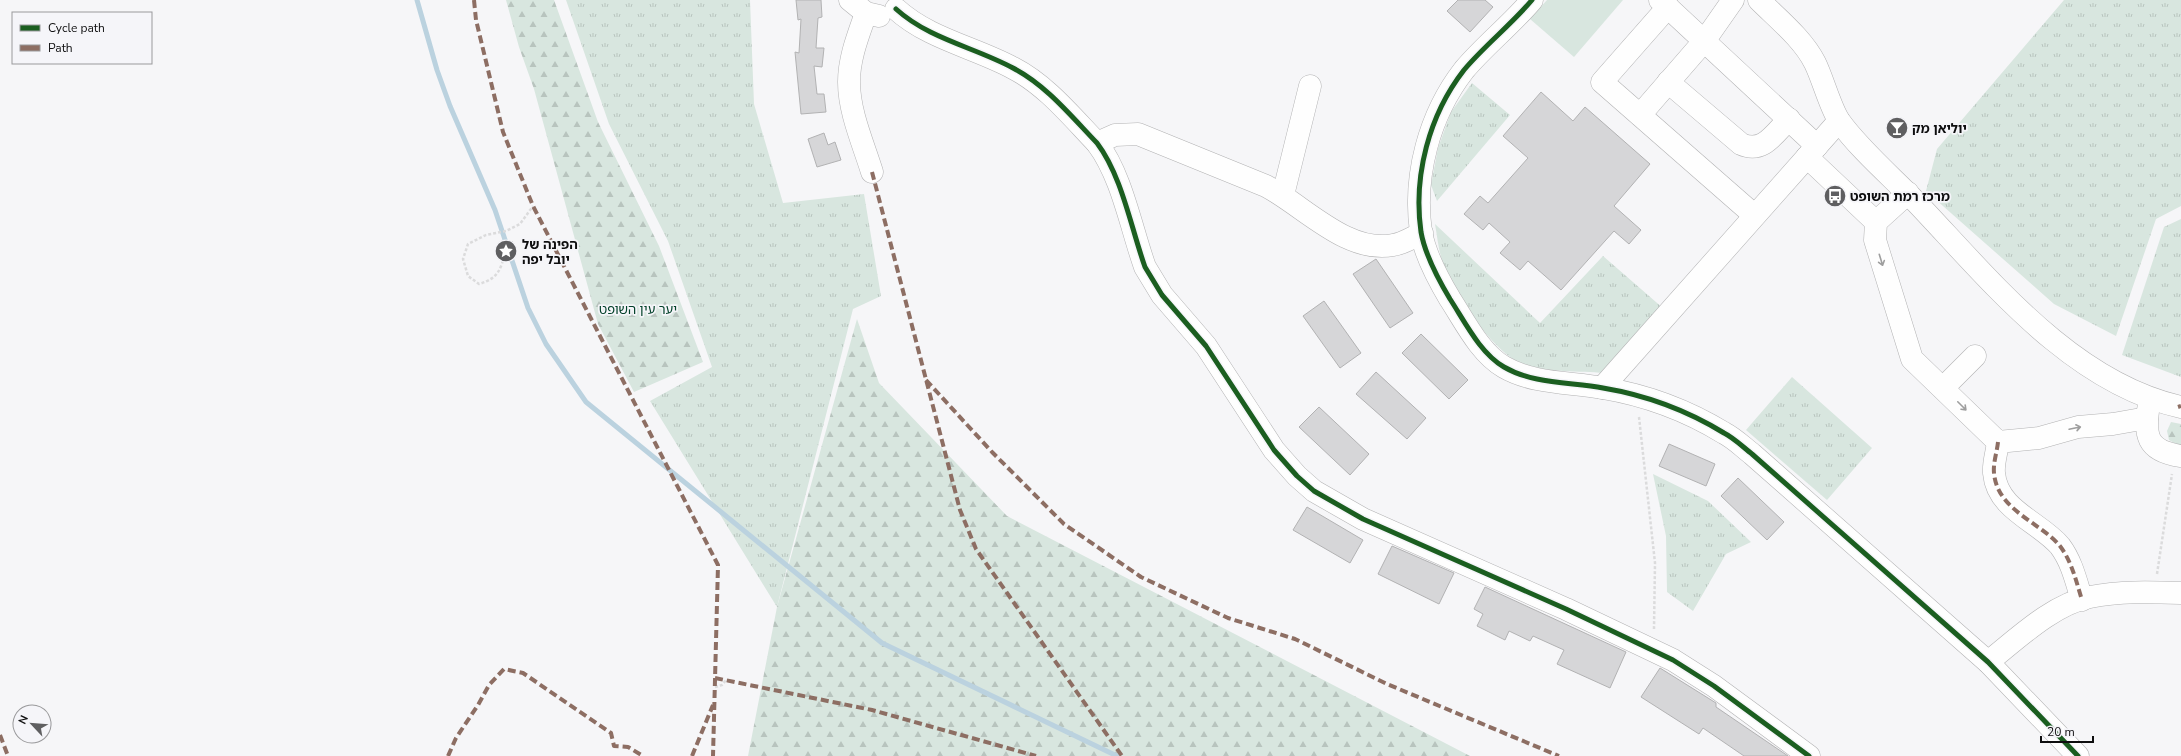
<svg xmlns="http://www.w3.org/2000/svg" width="2181" height="756" viewBox="0 0 2181 756" font-family="'Nunito Sans','Noto Sans Hebrew',sans-serif">
<style>
.grass{fill:url(#grass-tufts)}
.forest{fill:url(#forest-firs)}
.pitch{fill:#d8e6df}
.lines{fill:none;stroke-linecap:round;stroke-linejoin:round}
.stream{stroke:#bbd2df;stroke-width:5}
.building{fill:#d6d6d8;stroke:#b2b2b3}
.minor-casing{stroke:#b2b2b3;stroke-width:23}
.path{stroke:#dbdbdc;stroke-width:2.5;stroke-dasharray:3 2;stroke-linecap:butt}
.minor{stroke:#fefefe;stroke-width:22}
.quiet{stroke:#8d6e63;stroke-width:4;stroke-dasharray:8 4;stroke-linecap:butt}
.cycleway-casing{stroke:#f5f5f9;stroke-width:8}
.cycleway{stroke:#1b5e20;stroke-width:5}
.oneway{stroke:#9e9e9e}
.labels{text-anchor:middle;stroke-width:3.5;stroke-linejoin:round;paint-order:stroke}
.poi-label{font-size:13px;font-weight:bold;fill:#0e0e0f;stroke:#f5f5f9;text-anchor:start}
.park-label{font-size:13px;fill:#024129;stroke:#f5f5f9}
</style>
<defs>
<pattern id="grass-tufts" width="24" height="20" patternUnits="userSpaceOnUse"><rect width="24" height="20" fill="#d8e6df"/><path d="M3 7l-1-3M5 7V3M7 7l1-3M15 17l-1-3M17 17v-4M19 17l1-3" fill="none" stroke="#b8c4be"/></pattern>
<pattern id="forest-firs" width="22" height="20" patternUnits="userSpaceOnUse"><rect width="22" height="20" fill="#d8e6df"/><path d="M5 1l3.5 6h-7zM16 11l3.5 6h-7z" fill="#b8c4be"/></pattern>
</defs>
<rect width="100%" height="100%" fill="#f6f6f8"/>
<g class="grass">
<polygon points="566,0 750,0 754,104 783,203 864,194 881,296 853,309 777,607 650,401 712,367 668,241 609,124"/>
<polygon points="2064,0 2181,0 2181,206 2156,219 2116,336 2054,304 1926,191 1937,149"/>
<polygon points="1472,83 1510,115 1437,201 1431,185 1438,148 1451,112"/>
<polygon points="2181,219 2181,377 2122,355 2164,227"/>
<path d="M1435 224 1540 323 1603 256 1664 309 1604 373C1580 371 1546 372 1525 365 1492 353 1451 290 1441 257 1438 246 1437 235 1435 224Z"/>
<polygon points="1792,377 1872,448 1827,500 1746,430"/>
<polygon points="1653,474 1708,501 1751,542 1726,554 1693,611 1667,592 1666,536"/>
</g>
<g class="forest">
<polygon points="506,0 554,0 598,122 659,246 703,362 634,392 598,324 534,89 519,47"/>
<polygon points="857,319 879,383 1007,516 1470,756 748,756 777,607"/>
<polygon points="2171,422 2181,424 2181,447 2169,440 2167,431"/>
</g>
<polygon class="pitch" points="1547,0 1623,0 1574,57 1530,19"/>
<g class="lines">
<polyline class="stream" points="417,0 437,70 450,106 495,210 528,308 546,344 586,402 882,643 1117,756"/>
</g>
<g class="building">
<polygon points="796,0 821,0 822,17 818,18 816,48 824,48 822,67 814,66 817,94 824,94 826,112 801,114 795,52 799,53 801,19 798,20"/>
<polygon points="1458,0 1485,0 1493,7 1470,32 1447,11"/>
<polygon points="1541,92 1573,121 1585,107 1650,164 1614,206 1641,230 1629,244 1614,231 1561,290 1528,261 1520,270 1500,253 1510,242 1489,223 1483,230 1464,214 1480,196 1488,203 1528,158 1503,136"/>
<polygon points="824,133 828,145 835,142 841,160 817,167 808,139"/>
<polygon points="1376,259 1413,313 1390,328 1353,274"/>
<polygon points="1324,301 1361,353 1340,368 1303,316"/>
<polygon points="1421,334 1468,380 1449,399 1402,353"/>
<polygon points="1376,372 1426,418 1407,439 1356,394"/>
<polygon points="1319,407 1369,454 1350,475 1299,427"/>
<polygon points="1669,444 1715,464 1706,486 1659,466"/>
<polygon points="1738,478 1784,522 1767,540 1721,496"/>
<polygon points="1307,507 1363,540 1350,563 1293,530"/>
<polygon points="1392,546 1454,573 1439,604 1378,574"/>
<polygon points="1485,587 1626,652 1610,688 1557,664 1564,650 1533,636 1530,641 1509,631 1505,640 1477,626 1483,614 1474,609"/>
<polygon points="1660,668 1716,703 1716,707 1788,756 1744,756 1703,728 1699,734 1641,697"/>
</g>
<g class="lines">
<g class="minor-casing">
<g id="minor">
<polyline points="850,0 866,13 879,16"/>
<path d="M1532 0C1511 25 1485 45 1464 70 1429 115 1413 176 1421 232 1425 255 1438 279 1450 299 1465 322 1480 353 1504 367 1533 384 1571 382 1603 388 1645 395 1688 411 1724 433 1734 438 1743 447 1752 454L1988 662 2078 756"/>
<polyline points="1660,0 1817,146"/>
<path d="M1759 0C1778 19 1803 39 1815 63 1823 79 1831 110 1840 122 1860 150 1893 178 1917 203 1991 281 2072 383 2181 407"/>
<polyline points="1668,7 1602,82 1754,215"/>
<path d="M896 9C929 39 974 47 1013 68 1046 85 1071 116 1097 143 1122 176 1131 228 1145 267L1162 295 1206 346 1274 450 1297 476 1314 491 1363 519 1566 609 1673 660 1714 686 1809 756"/>
<path d="M866 13C858 36 849 58 849 82 849 112 863 143 872 172"/>
<path d="M1668 82 1741 144C1763 154 1774 134 1789 119"/>
<polyline points="1640,115 1705,40 1733,0"/>
<path d="M1097 143 1115 135 1138 134 1266 186C1304 206 1347 254 1393 245 1403 244 1413 237 1422 233"/>
<polyline points="1807,157 1876,222"/>
<polyline points="1908,193 1876,222 1875,240 1912,359 1998,442 2039,438 2078,427 2113,424 2147,418"/>
<polyline points="1283,195 1310,86"/>
<polyline points="1602,388 1839,121"/>
<polyline points="1943,388 1975,356"/>
<path d="M2149 404C2144 435 2146 451 2181 456"/>
<path d="M1998 442C1997 452 1993 463 1994 473 1997 510 2040 522 2060 546 2072 562 2076 581 2082 600"/>
<path d="M1988 662C2017 639 2053 604 2090 597 2119 591 2151 592 2181 593"/>
</g>
</g>
<g class="path">
<path d="M506 251C500 270 499 278 479 284L468 276 463 259 468 244 486 235 506 231 520 224 533 206"/>
<polyline points="1639,417 1655,563 1654,629"/>
<polyline points="2157,574 2172,474"/>
<polyline points="715,687 722,685 726,680"/>
</g>
<use href="#minor" class="minor"/>
<g class="quiet">
<polyline points="474,0 476,20 503,132 533,206 718,565 713,756"/>
<polyline points="872,172 960,510 976,549 1122,756"/>
<polyline points="926,380 992,452 1064,524 1141,577 1228,618 1295,639 1387,684 1559,756"/>
<polyline points="2178,407 2181,406"/>
<path d="M1998 442C1997 452 1993 463 1994 473 1997 510 2040 522 2060 546 2072 562 2076 581 2082 600"/>
<polyline points="715,678 872,710 1036,756"/>
<polyline points="0,735 8,756"/>
<polyline points="448,756 456,738 478,705 489,685 504,669 523,673 611,733 614,746 628,747 643,756"/>
<polyline points="692,756 713,705"/>
</g>
<g class="cycleway-casing">
<g id="cycleway">
<path d="M1532 0C1511 25 1485 45 1464 70 1429 115 1413 176 1421 232 1425 255 1438 279 1450 299 1465 322 1480 353 1504 367 1533 384 1571 382 1603 388 1645 395 1688 411 1724 433 1734 438 1743 447 1752 454L1988 662 2078 756"/>
<path d="M896 9C929 39 974 47 1013 68 1046 85 1071 116 1097 143 1122 176 1131 228 1145 267L1162 295 1206 346 1274 450 1297 476 1314 491 1363 519 1566 609 1673 660 1714 686 1809 756"/>
</g>
</g>
<use href="#cycleway" class="cycleway"/>
</g>
<defs><path id="oneway-shaft" d="M-6 0H5M1.5-3L5.5 0L1.5 3" fill="none" stroke-width="1.6" stroke-linecap="round" stroke-linejoin="round"/></defs>
<g class="oneway">
<use href="#oneway-shaft" transform="translate(1881 260) rotate(73)"/>
<use href="#oneway-shaft" transform="translate(1962 406) rotate(45)"/>
<use href="#oneway-shaft" transform="translate(2075 428) rotate(-12)"/>
</g>
<defs>
<g id="bar-disc" transform="scale(1.15)"><circle r="9.5" fill="#5f5f61" stroke="#f5f5f9"/><path d="M-6-5H6L.8 .8V4.5H3.5V6h-7V4.5H-.8V.8Z" fill="#fff"/></g>
<g id="bus-disc" transform="scale(1.15)"><circle r="9.5" fill="#5f5f61" stroke="#f5f5f9"/><path d="M-5-6H5V4H4V6H2V4H-2V6H-4V4H-5ZM-3.5-4V0h7V-4ZM-3.5 1.2v1.5H-2V1.2ZM2 1.2v1.5H3.5V1.2Z" fill="#fff"/></g>
<g id="sight-disc" transform="scale(1.15)"><circle r="9.5" fill="#5f5f61" stroke="#f5f5f9"/><path d="M0-6L1.8-2.2L6-1.7L2.9 1.2L3.7 5.4L0 3.3L-3.7 5.4L-2.9 1.2L-6-1.7L-1.8-2.2Z" fill="#fff"/></g>
</defs>
<g fill-rule="evenodd">
<use href="#bar-disc" x="1897" y="128"/>
<use href="#bus-disc" x="1835" y="196"/>
<use href="#sight-disc" x="506" y="251"/>
</g>
<g class="labels">
<g class="poi-label">
<text x="1912" y="133">יוליאן מק</text>
<text x="1850" y="201">מרכז רמת השופט</text>
<text x="522" y="249">הפינה של<tspan x="522" dy="15">יובל יפה</tspan></text>
</g>
<g class="park-label">
<text x="638" y="314">יער עין השופט</text>
</g>
</g>
<rect x="12" y="12" width="140" height="52" fill="#f5f5f9" stroke="#99999b"/>
<rect x="20" y="25" width="20" height="6" fill="#1b5e20" stroke="#99999b"/>
<text x="48" y="32" font-size="12" fill="#0e0e0f">Cycle path</text>
<rect x="20" y="45" width="20" height="6" fill="#8d6e63" stroke="#99999b"/>
<text x="48" y="52" font-size="12" fill="#0e0e0f">Path</text>
<g transform="translate(32 724) rotate(296)"><circle r="19" fill="#f5f5f9" stroke="#99999b"/>
<path d="M0-3L7 15L0 10L-7 15Z" fill="#5f5f61"/>
<text y="-6" font-size="11" font-weight="bold" text-anchor="middle" fill="#0e0e0f">N</text>
</g>
<path d="M2041 736v6h52v-6" fill="none" stroke="#0e0e0f" stroke-width="2"/>
<text x="2047" y="736" font-size="12" fill="#0e0e0f" stroke="#f5f5f9" stroke-width="3" paint-order="stroke">20 m</text>
</svg>
